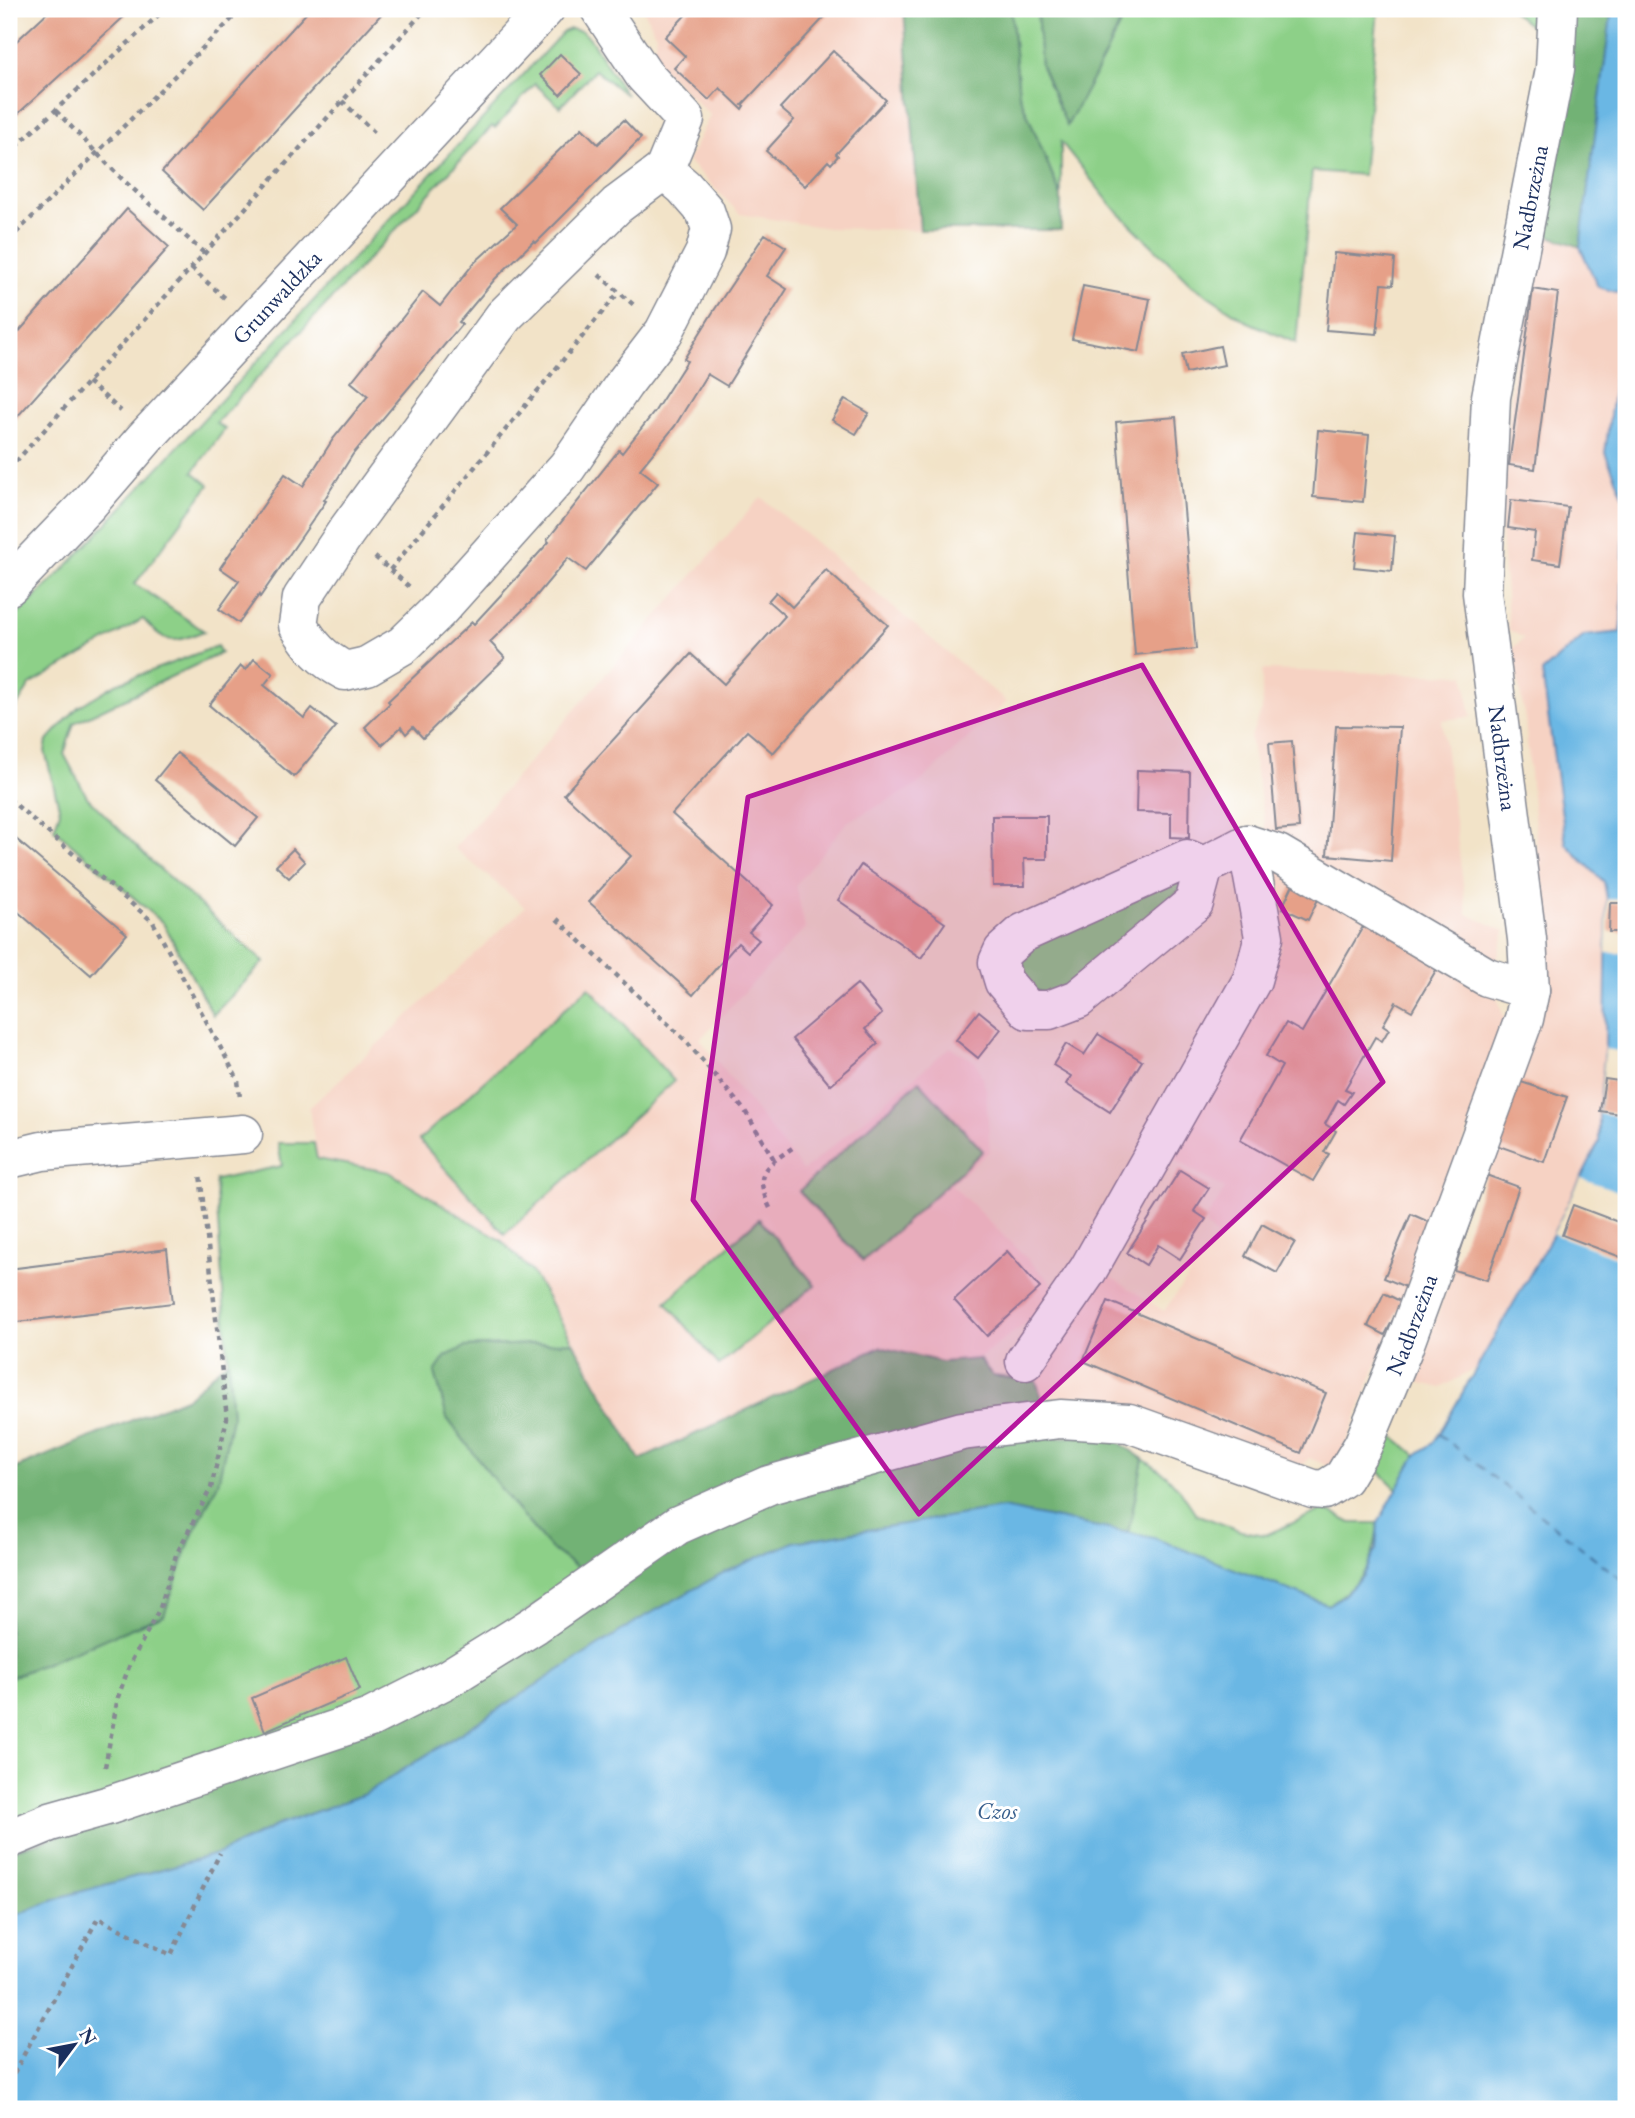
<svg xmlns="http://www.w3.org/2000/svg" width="1635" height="2118" viewBox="0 0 1635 2118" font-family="'EB Garamond',serif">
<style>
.built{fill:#f6d2c3}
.green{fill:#8dd088;stroke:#548073;stroke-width:2}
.forest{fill:#72b274;stroke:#467069;stroke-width:2}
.water{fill:#6bb7e4;stroke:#4373a1;stroke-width:2}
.pier{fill:#f2e3c8}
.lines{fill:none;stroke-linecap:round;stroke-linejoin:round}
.ferry{stroke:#375f8d;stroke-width:2;stroke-dasharray:9 7;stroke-linecap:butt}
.building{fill:#e6a088}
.minor-casing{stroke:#868993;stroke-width:41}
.path{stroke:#868993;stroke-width:4.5;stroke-dasharray:5 5;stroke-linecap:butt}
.minor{stroke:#fff;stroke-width:38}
.marked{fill:#b5179e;fill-opacity:0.2;stroke:#b5179e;stroke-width:5;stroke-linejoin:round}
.labels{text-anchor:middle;stroke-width:6;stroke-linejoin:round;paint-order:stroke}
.street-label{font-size:23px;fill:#1b2f5e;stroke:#fff}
.water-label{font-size:24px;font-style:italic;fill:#375f8d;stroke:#fff}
</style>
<rect width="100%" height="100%" fill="#fff"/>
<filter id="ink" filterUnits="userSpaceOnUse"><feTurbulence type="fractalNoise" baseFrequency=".0143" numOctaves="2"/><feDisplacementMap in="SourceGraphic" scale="14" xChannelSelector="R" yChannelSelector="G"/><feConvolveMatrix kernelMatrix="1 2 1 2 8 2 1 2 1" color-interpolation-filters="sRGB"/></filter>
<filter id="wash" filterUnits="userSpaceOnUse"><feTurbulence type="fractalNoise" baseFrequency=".00686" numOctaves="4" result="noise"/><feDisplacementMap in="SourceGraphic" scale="28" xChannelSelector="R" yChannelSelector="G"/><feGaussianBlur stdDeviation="1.57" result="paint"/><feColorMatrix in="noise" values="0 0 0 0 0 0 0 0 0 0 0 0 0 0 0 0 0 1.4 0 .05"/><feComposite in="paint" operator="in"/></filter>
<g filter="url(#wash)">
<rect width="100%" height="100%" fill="#f2e3c8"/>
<g class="built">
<polygon points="643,9 904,9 920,230 828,228 740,214 688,161 710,115 653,59 656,34"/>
<polygon points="1539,232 1580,247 1598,287 1626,294 1605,453 1625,499 1621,632 1584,636 1566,844 1604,882 1607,899 1605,1049 1599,1114 1599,1142 1553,1234 1476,1368 1441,1388 1418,1382 1437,1316 1496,1145 1547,955 1525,719 1512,649 1524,638 1509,630 1501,533 1513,369"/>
<polygon points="761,497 1007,702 916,786 847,822 796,885 805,928 700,1039 803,1171 950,1047 976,1062 986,1089 990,1151 951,1184 1061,1292 1042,1311 979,1359 942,1362 880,1347 640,1460 532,1271 389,1172 317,1159 309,1108 525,907 454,848"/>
<polygon points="1262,670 1465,675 1471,717 1442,720 1467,914 1505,931 1495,967 1274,841 1266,830 1250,738 1262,710"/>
<polygon points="1271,861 1494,988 1508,1030 1336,1469 1309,1458 1302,1465 1046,1411 1036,1381 1100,1270 1164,1311 1217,1236 1206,1227 1206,1219 1225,1189 1167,1155 1282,947"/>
</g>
<g class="green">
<polygon points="1011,9 1037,9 1041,66 1067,125 1103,59 1127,9 1378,9 1363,175 1312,171 1296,343 1246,321 1192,285 1113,207 1061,142 1061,196 1019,94"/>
<polygon points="1510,9 1541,9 1540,34"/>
<path d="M570 29 581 31 589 37 626 95 595 70 560 107 535 84 495 128 492 126 216 423 225 429 193 472 209 485 135 584 204 631C171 644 167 645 143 619L30 685 9 718V623L68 565 563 32Z"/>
<polygon points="217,646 221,653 74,723 64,754 87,797 153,863 264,962 213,1015 163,923 54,829 60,811 45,751 47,741 78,707 116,684"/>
<polygon points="1174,874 1190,882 1054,998 1021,985 1016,961 1022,951"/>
<polygon points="589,987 674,1081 505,1234 419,1140"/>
<polygon points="919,1081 983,1151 863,1261 799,1191"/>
<polygon points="278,1143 314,1143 317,1159 389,1172 502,1241 532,1272 573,1342 465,1347 435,1372 447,1418 515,1507 550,1548 585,1573 418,1682 9,1830 9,1678 164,1615 191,1538 218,1483 232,1417 215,1180 282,1166"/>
<polygon points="759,1219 815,1285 719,1365 666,1302"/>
<polygon points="1384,1429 1416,1455 1397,1489 1369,1462"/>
<path d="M1143 1459 1166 1475 1180 1490 1196 1514 1241 1531 1266 1535 1324 1509 1351 1523H1378C1374 1564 1363 1583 1328 1605L1155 1539 1128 1533Z"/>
</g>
<g class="forest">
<polygon points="904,9 1011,9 1019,94 1061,196 1061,230 920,230"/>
<polygon points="1037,9 1127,9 1103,59 1067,126 1041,66"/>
<polygon points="1572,9 1612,9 1580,247 1539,232"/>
<polygon points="573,1342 640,1460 880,1347 942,1362 979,1359 993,1376 1036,1381 1046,1411 955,1426 585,1573 550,1548 515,1507 447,1418 435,1372 446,1356 465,1347"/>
<polygon points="228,1360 232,1417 218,1483 191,1538 164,1615 9,1678 9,1471 188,1397"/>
<polygon points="1094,1435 1120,1443 1143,1459 1128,1533 1002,1508 794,1542 725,1572 637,1621 365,1794 276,1826 220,1853 65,1896 9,1918 9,1851 170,1801 637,1566 797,1490 981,1443"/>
</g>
<polygon class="water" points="1612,9 1626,9 1626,2109 9,2109 9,1918 65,1896 220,1853 276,1826 365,1794 637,1621 725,1572 794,1542 1002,1508 1154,1538 1328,1605 1344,1595 1362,1577 1376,1549 1378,1523 1416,1455 1433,1443 1439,1434 1553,1234 1599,1142 1599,1114 1605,1049 1607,899 1604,882 1566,844 1542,672 1584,636 1621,632 1625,499 1605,453 1626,295 1598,287 1580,247"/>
<g class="pier">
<polygon points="1607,899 1626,900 1626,953 1606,953"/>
<polygon points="1605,1049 1626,1052 1626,1118 1599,1114"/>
<polygon points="1581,1178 1626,1194 1626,1261 1553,1234"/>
</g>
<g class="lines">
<polyline class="ferry" points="1439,1434 1626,1583"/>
</g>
<g id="blocks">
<g class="building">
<polygon points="51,9 122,9 127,14 9,122 9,48"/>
<polygon points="310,9 386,9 203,210 162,172"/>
<polygon points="691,9 832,9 742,105 744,106 742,109 720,88 709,100 674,68 685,56 665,37"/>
<polygon points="833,51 886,100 836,154 838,156 831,164 828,161 805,186 766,151 794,120 780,108"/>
<polygon points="560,54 581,74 560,95 540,75"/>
<polygon points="624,120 641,138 536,243 534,241 495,279 459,322 462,324 353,454 324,500 326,501 260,597 259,595 239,623 219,609 239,581 220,568 285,474 303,486 333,439 368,396 351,382 423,292 440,306 474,263 517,224 500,208 582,128 598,144"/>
<polygon points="127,209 169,247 9,426 9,343"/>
<polygon points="765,234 786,247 767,276 787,289 727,386 707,374 675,426 640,469 658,483 586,571 568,558 532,601 490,642 505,658 423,738 413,727 406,734 401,727 382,745 365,727 390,703 388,701 472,622 474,624 511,584 549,542 547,540 619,450 622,453 655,411 687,361 684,359 713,312"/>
<polygon points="1334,253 1395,259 1393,285 1382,284 1377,334 1326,330"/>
<polygon points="1083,286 1150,299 1139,352 1072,339"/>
<polygon points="1533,289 1558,293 1535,469 1509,465"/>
<polygon points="1220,346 1224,365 1186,373 1182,354"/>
<polygon points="845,399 869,413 856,434 832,420"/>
<polygon points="1176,417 1196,649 1135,655 1116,422"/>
<polygon points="1318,430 1369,435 1363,502 1313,497"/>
<polygon points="1511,500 1568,507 1560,564 1532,560 1535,532 1508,528"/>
<polygon points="1358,532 1395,536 1392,571 1354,567"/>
<polygon points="826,570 888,625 773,753 747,731 672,814 773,905 749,932 759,940 748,952 738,943 693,995 589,902 631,856 564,794 691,654 724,684 785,616 768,601 776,592 792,607"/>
<polygon points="254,659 273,674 264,685 304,718 312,708 336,727 294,777 209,705 241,666 246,670"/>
<polygon points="1336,726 1400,727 1391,861 1327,855"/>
<polygon points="1292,741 1299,828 1276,830 1269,743"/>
<polygon points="177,753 258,818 235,846 155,780"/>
<polygon points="1137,770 1190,772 1189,838 1171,837 1171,813 1136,812"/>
<polygon points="992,816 1047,816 1047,859 1024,859 1025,886 993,886"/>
<polygon points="9,833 127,934 91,975 9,904"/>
<polygon points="293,849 305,862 289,878 276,866"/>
<polygon points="861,865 945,923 921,958 838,900"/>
<polygon points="1297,876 1323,889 1308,920 1282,908"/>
<polygon points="1610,903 1626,903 1626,932 1609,932"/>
<polygon points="1368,918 1442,960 1412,1011 1396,1002 1383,1025 1389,1029 1382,1041 1375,1037 1345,1089 1352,1092 1344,1104 1338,1100 1325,1124 1336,1131 1324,1152 1329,1154 1313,1181 1240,1140 1282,1066 1266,1056 1286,1023 1302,1032"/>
<polygon points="857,984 882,1014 865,1029 878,1044 830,1085 792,1039"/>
<polygon points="979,1011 1001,1029 978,1058 956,1040"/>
<polygon points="1098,1034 1142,1061 1110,1112 1066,1084 1071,1076 1053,1065 1066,1044 1084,1055"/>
<polygon points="1605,1079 1626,1082 1626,1115 1600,1111"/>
<polygon points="1518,1081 1567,1097 1544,1162 1496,1145"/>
<polygon points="1180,1170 1209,1188 1194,1211 1206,1219 1180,1259 1158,1245 1146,1265 1127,1253"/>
<polygon points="1486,1175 1519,1187 1487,1280 1454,1270"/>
<polygon points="1573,1205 1626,1225 1626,1259 1562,1235"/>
<polygon points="1411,1214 1436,1225 1408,1288 1384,1278"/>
<polygon points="1262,1224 1295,1242 1277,1273 1245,1256"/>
<polygon points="167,1249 173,1303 9,1323 9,1269"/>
<polygon points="1007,1251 1040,1288 987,1336 954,1300"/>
<polygon points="1384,1293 1402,1302 1385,1335 1368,1326"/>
<polygon points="1108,1301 1326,1393 1301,1453 1083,1361"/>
<polygon points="346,1657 360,1690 265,1731 252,1698"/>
</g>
</g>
</g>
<g filter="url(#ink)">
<use href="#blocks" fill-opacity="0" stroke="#868993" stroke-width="2"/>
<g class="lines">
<g class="minor-casing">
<g id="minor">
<path d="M600 9 644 75 685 119 664 170 617 205 504 316 346 532 302 598 298 625C312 647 321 658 345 671L367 666 403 645 438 611 567 467 624 384 664 332 705 252 711 229 705 211 684 187 664 170"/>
<path id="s1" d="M9 586 89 503 145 438 545 9"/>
<polyline points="1204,866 1187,859 1023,933 1003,951 998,962 1004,982 1028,1010 1049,1010 1078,999 1194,903 1204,866 1247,844 1278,854 1487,977 1530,990"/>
<polyline points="9,1159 42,1151 243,1134"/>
<polyline points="1025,1361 1088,1270 1252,980 1264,937 1247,844"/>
<path id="s2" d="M9 1839 50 1822 110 1805 370 1718 449 1678 536 1624 678 1525 769 1485 962 1431 1060 1419 1129 1423 1313 1489 1324 1490 1343 1478 1363 1445 1403 1349 1524 1019 1530 990 1527 939 1482 593 1491 397 1555 69 1558 9"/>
</g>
</g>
<g class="path">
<polyline points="342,101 376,134"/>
<polyline points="56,111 121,178 204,253"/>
<polyline points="9,153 165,9"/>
<polyline points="9,240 242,9"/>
<polyline points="191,268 225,298"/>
<polyline points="599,275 635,306"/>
<polyline points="88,382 121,411"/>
<polyline points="9,469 426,9"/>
<polyline points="375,557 411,588"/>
<polyline points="390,570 619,292"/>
<polyline points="9,799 153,922 238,1080 240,1098"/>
<polyline points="557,919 685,1040 745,1111 775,1161"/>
<path d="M770 1208C752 1170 766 1167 795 1146"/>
<polyline points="105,1767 118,1697 130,1664 160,1608 176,1555 211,1488 227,1418 200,1174"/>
<polyline points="9,2082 98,1918 171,1955 220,1853"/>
</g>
<use href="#minor" class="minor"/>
</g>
</g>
<path class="marked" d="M1142 665 1383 1082 919 1514 693 1200 748 797Z"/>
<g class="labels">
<g class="street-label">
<text dy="8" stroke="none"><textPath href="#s2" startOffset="2765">Nadbrzeżna</textPath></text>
<text dy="8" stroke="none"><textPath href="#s1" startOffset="394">Grunwaldzka</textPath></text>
<text transform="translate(1503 758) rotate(83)" y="8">Nadbrzeżna</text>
<text dy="8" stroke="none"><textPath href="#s2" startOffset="1610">Nadbrzeżna</textPath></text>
</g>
<g class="water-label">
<text x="997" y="1819">Czos</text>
</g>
</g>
<rect width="1635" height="2118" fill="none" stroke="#fff" stroke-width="35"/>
<g transform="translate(74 2045) rotate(58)" stroke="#ffffff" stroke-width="5" paint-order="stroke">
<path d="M0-5L12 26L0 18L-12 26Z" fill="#1b2f5e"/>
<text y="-10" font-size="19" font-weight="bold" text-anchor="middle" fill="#1b2f5e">N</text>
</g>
</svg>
